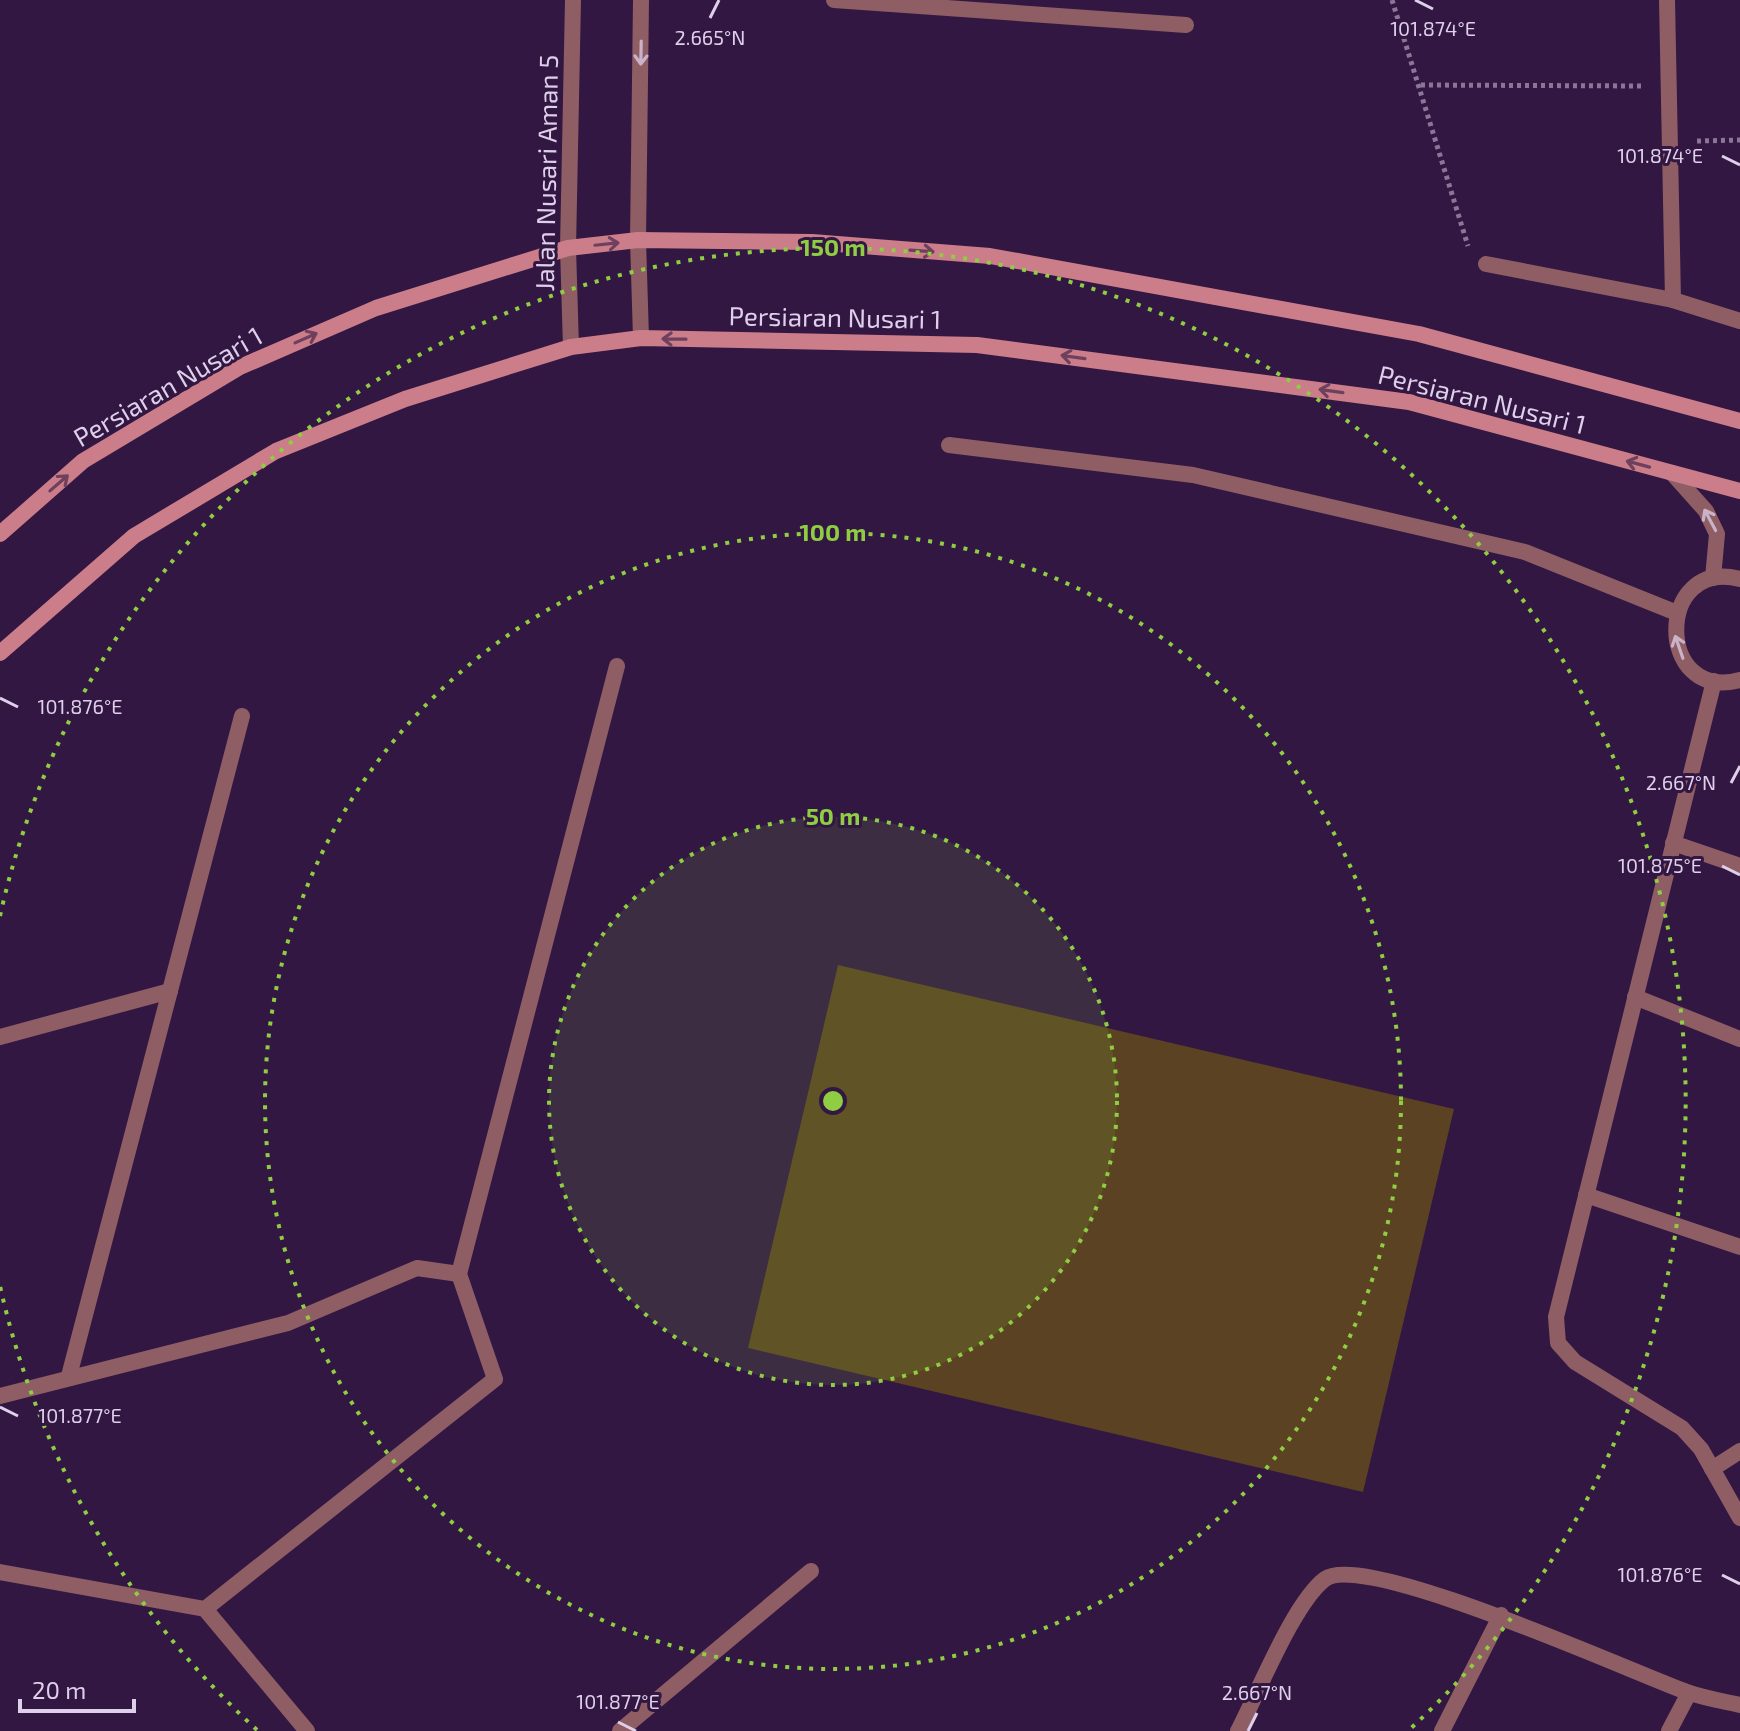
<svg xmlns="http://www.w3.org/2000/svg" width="1740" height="1731" viewBox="0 0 1740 1731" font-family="'Exo 2',sans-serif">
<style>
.green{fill:#5a4223}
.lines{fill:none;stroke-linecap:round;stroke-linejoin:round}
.path{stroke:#8b7698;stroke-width:5;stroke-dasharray:4 4;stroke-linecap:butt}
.service{stroke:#8f5e65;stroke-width:16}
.minor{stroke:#8f5e65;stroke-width:16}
.secondary{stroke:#cb7d89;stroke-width:16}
.oneway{stroke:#cab3c9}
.oneway2{stroke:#6f405e}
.ticks{fill:none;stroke:#decfea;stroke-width:3}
.ring{fill:none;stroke:#8fcd42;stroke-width:4;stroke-dasharray:4 8}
.labels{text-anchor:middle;stroke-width:6;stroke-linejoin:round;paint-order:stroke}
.street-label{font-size:26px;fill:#decfea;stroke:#321742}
.ticks-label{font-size:20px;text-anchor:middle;fill:#decfea;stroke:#321742;stroke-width:6;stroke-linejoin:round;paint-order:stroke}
.centre{fill:#8fcd42;stroke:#321742;stroke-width:4}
.ring-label{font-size:24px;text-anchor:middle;font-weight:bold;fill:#8fcd42;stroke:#321742;stroke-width:6;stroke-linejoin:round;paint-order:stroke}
</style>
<rect width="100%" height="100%" fill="#321742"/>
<polygon class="green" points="838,965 1454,1109 1363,1492 748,1348"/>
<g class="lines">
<g class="path">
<polyline points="1392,0 1468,246"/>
<polyline points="1421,85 1644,86"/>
<polyline points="1697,141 1740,140"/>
</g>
<g class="service">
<polyline points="949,445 1193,475 1525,552 1677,613"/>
<polyline points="1673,843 1740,866"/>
<polyline points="1586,1195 1740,1247"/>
<polyline points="1712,1469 1740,1451"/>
<polyline points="1442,1731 1501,1615"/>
</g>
<g class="minor">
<polyline points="641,0 638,240 641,338"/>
<polyline points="834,0 1186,25"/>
<polyline points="1667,0 1673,300"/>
<polyline points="1486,264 1673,300 1740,321"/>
<polyline points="571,347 568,248 573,0"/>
<polyline points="1672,473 1706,511 1717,534 1713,578"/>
<path d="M1740 579C1655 557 1655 703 1740 680"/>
<polyline points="1714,681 1556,1317 1558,1343 1575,1362 1682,1428 1701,1449 1740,1518"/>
<polyline points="1635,997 1740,1039"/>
<polyline points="0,1037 170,991"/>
<polyline points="69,1376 242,716"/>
<polyline points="0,1396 288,1323 417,1268 459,1274"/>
<polyline points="0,1572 205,1609 307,1731"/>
<polyline points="205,1609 495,1379 459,1274 617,666"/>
<polyline points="620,1731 811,1571"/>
<path d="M1238 1731C1258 1693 1294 1602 1325 1579 1364 1550 1634 1673 1687 1692 1704 1698 1722 1701 1740 1705"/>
<polyline points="1669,1731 1689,1693"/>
</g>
<g class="secondary">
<polyline points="0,534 83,461 240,367 376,308 568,248 638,240 812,242 990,256 1419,334 1740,421"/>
<polyline points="0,653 134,536 276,451 405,399 571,347 641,338 977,345 1409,402 1740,491"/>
</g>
</g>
<defs><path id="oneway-shaft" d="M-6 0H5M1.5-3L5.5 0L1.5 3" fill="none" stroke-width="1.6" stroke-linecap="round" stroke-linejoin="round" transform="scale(2)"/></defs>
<g class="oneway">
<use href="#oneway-shaft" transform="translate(641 53) rotate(91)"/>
<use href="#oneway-shaft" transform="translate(1710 520) rotate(-118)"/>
<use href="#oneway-shaft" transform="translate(1679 647) rotate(-109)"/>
</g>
<g class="oneway2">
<use href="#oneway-shaft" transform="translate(607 244) rotate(-6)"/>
<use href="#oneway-shaft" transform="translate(922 251) rotate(4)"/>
<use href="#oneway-shaft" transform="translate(306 338) rotate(-24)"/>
<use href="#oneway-shaft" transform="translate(674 339) rotate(-179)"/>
<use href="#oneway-shaft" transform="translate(1073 357) rotate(-172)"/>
<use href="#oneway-shaft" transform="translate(1331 391) rotate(-172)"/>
<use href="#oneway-shaft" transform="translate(1638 464) rotate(-165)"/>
<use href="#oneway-shaft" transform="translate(59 483) rotate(-41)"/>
</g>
<path class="ticks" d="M1415 0 1433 9M710 18 719 0M1722 156 1740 165M0 698 18 707M1731 783 1740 766M1722 866 1740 875M0 1407 18 1416M1722 1575 1740 1584M618 1722 636 1731M1248 1731 1257 1713"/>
<circle cx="833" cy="1101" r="284" fill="#8fcd42" fill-opacity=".12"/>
<g class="ring">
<circle cx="833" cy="1101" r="284"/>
<circle cx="833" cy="1101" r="568"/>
<path d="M257 1730A853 853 0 0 1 0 1286M0 916A853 853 0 1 1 1409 1730"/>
</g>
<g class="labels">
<g class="street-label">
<text transform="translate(547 173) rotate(-89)" y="9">Jalan Nusari Aman 5</text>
<text transform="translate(835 318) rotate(1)" y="9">Persiaran Nusari 1</text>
<text transform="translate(168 387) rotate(-30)" y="9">Persiaran Nusari 1</text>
<text transform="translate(1482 400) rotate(14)" y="9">Persiaran Nusari 1</text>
</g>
</g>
<g class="ticks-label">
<text x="1433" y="36">101.874°E</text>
<text x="710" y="45">2.665°N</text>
<text x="1660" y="163">101.874°E</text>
<text x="80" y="714">101.876°E</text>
<text x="1681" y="790">2.667°N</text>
<text x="1660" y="873">101.875°E</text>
<text x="80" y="1423">101.877°E</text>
<text x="1660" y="1582">101.876°E</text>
<text x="1257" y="1700">2.667°N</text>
<text x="618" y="1709">101.877°E</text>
</g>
<circle cx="833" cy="1101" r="12" class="centre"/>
<g class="ring-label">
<text x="833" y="256">150 m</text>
<text x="833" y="541">100 m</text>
<text x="833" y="825">50 m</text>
</g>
<path d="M20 1699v12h114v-12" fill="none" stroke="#decfea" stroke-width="4"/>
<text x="32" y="1699" font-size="24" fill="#decfea" stroke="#321742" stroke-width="6" paint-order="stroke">20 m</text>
</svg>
